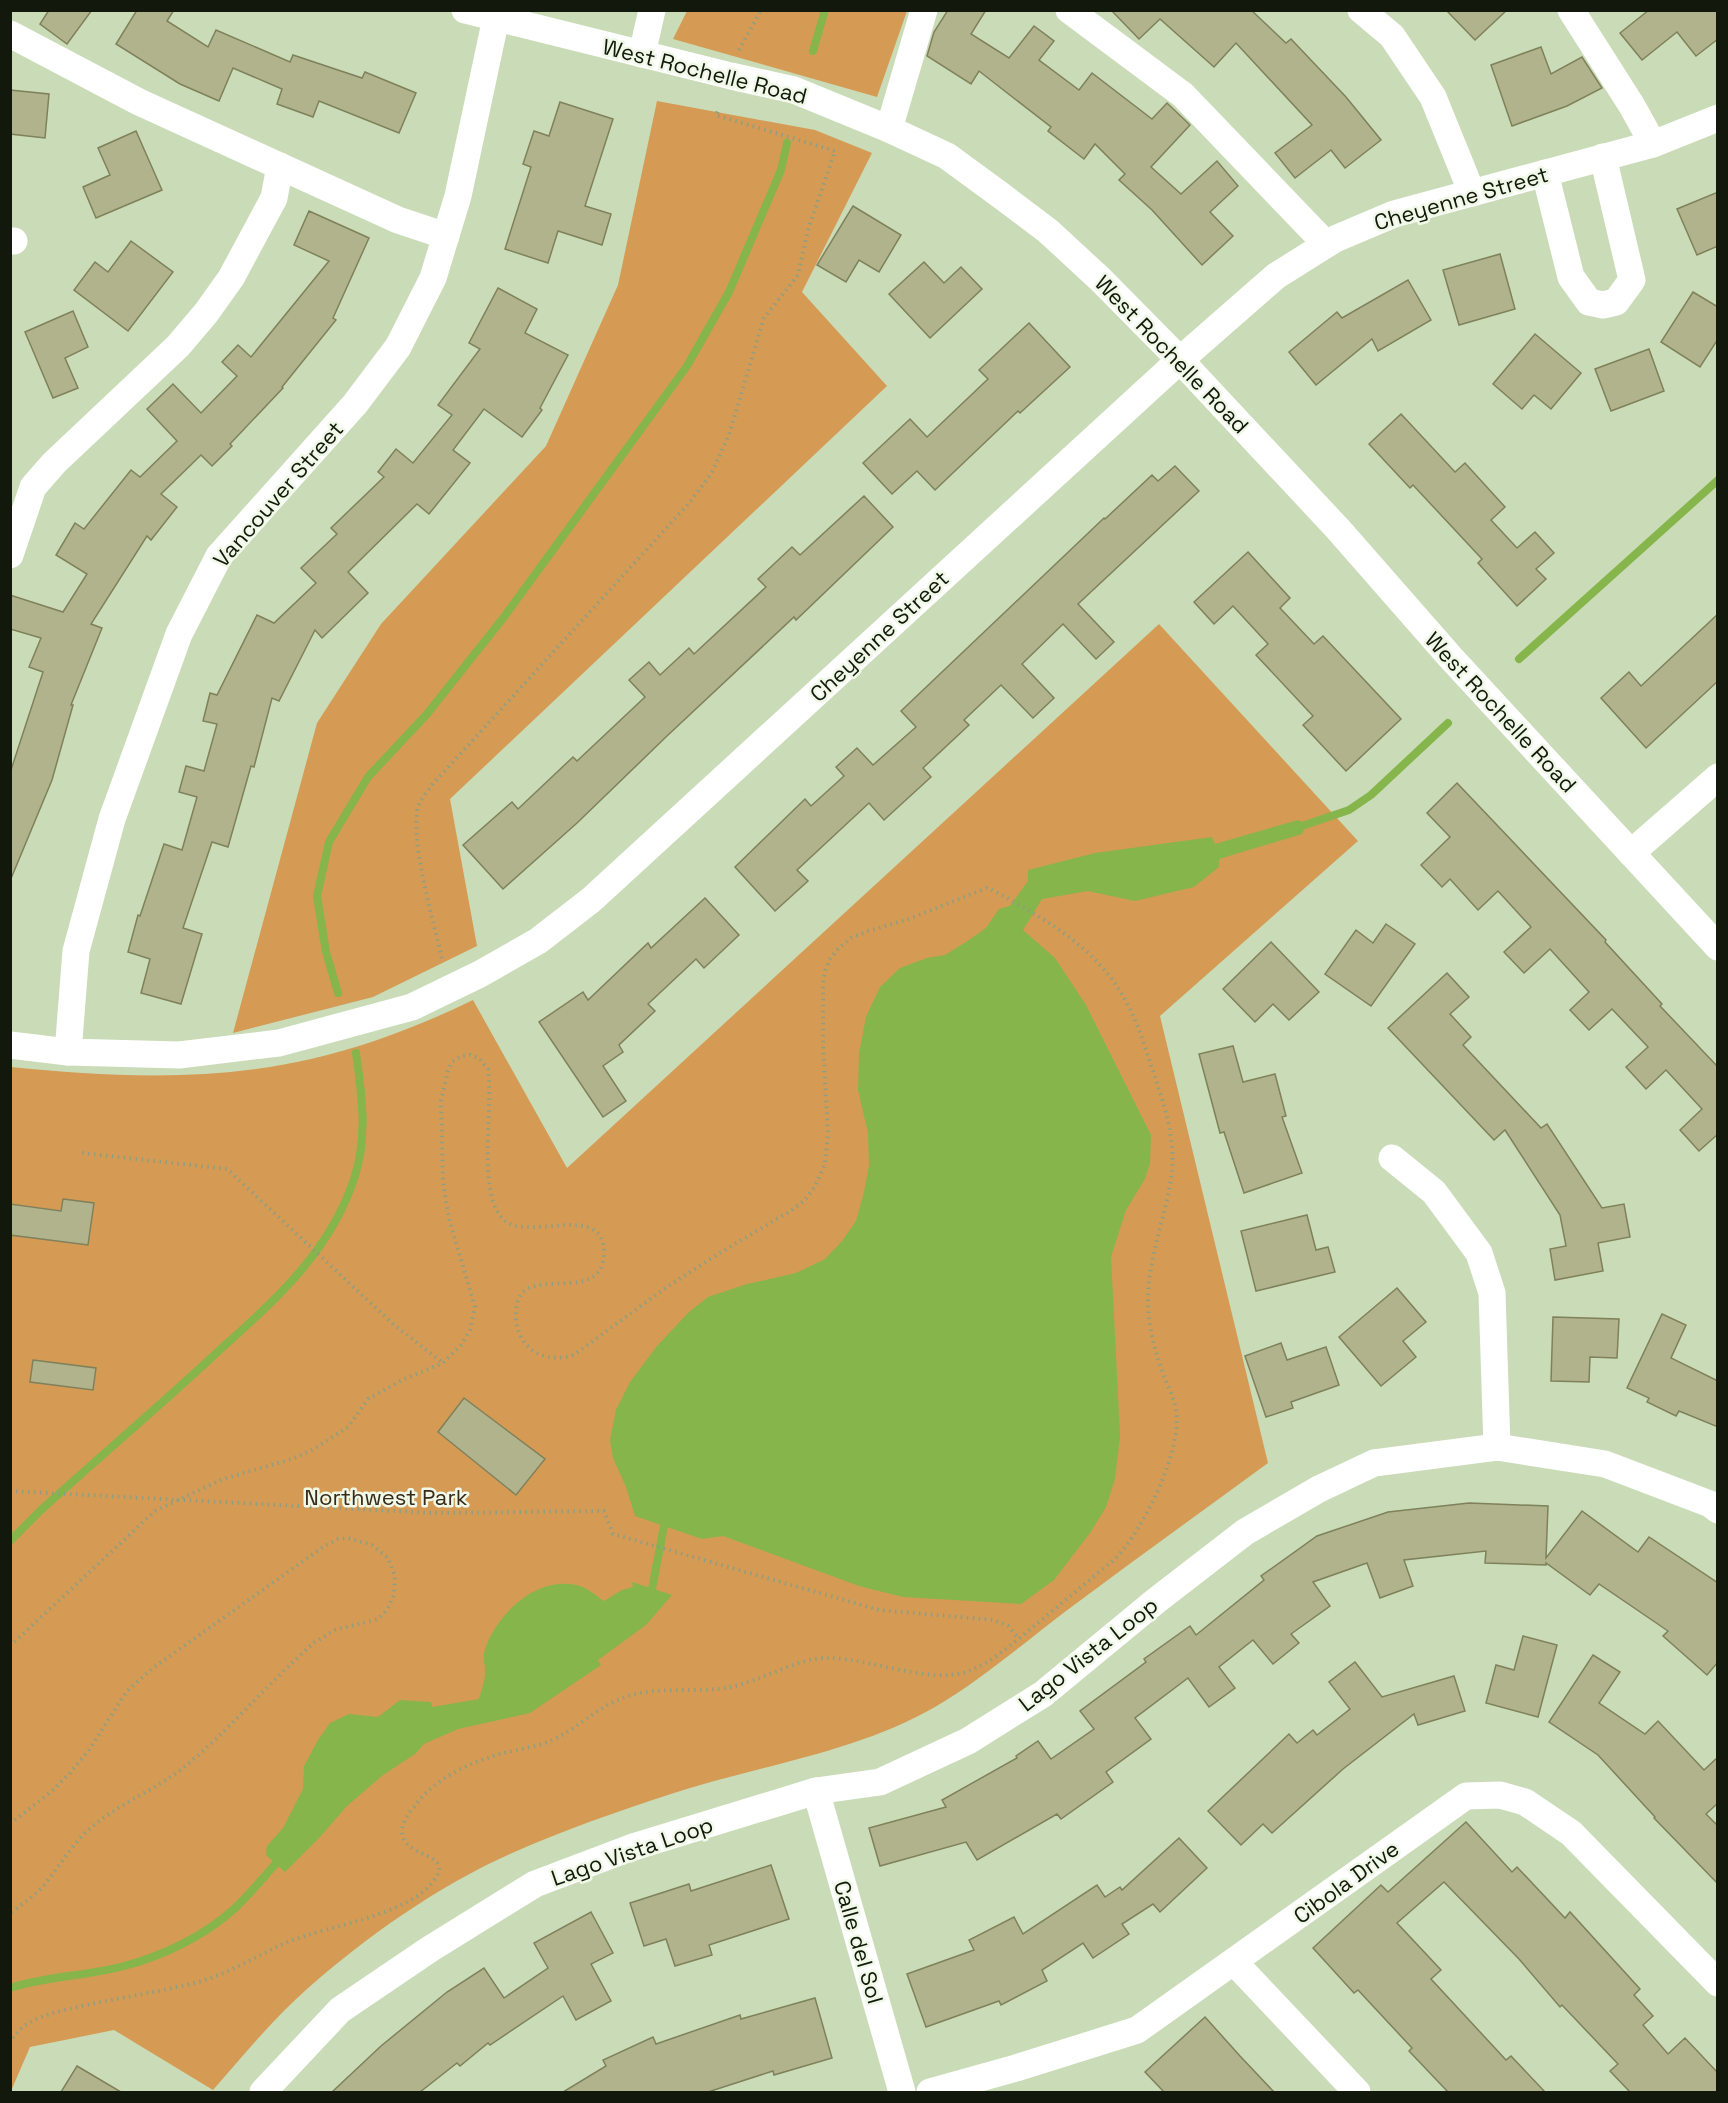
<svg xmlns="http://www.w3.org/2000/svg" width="1728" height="2103" viewBox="0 0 1728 2103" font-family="'Space Grotesk',sans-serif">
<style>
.green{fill:#d59b54}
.water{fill:#85b54b}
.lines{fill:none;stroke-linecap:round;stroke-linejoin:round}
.stream{stroke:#85b54b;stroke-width:8}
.building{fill:#b1b38c;stroke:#7f815b;stroke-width:1.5}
.path{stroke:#8f9e81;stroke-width:4;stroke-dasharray:1.5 4.5;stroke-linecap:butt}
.minor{stroke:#fff;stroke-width:27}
.labels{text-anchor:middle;stroke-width:5;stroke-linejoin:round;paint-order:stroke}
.street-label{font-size:22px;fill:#12190c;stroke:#f0f9e7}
.park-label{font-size:22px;fill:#382919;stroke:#f0f9e7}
</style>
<rect width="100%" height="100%" fill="#c9dcb7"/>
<g class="green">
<polygon points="687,11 687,10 907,11 877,97 673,39"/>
<polygon points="657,101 815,130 872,153 802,292 887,386 450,799 477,946 373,997 233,1033 317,723 381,624 546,446 618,285"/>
<path d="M1159 624 1358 841 1160 1016 1268 1463C1201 1512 1133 1561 1066 1611 1024 1643 981 1680 935 1707 855 1753 760 1765 674 1793 619 1811 563 1830 510 1854 438 1886 366 1937 307 1989 273 2019 243 2056 213 2090L114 2030 30 2047 11 2091V1067C109 1077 213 1082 311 1059 367 1046 422 1025 473 1000L567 1168Z"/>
</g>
<g class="water">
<polygon points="1298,820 1306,825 1302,834 1219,859 1219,867 1194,887 1135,901 1088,891 1042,899 1023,930 1055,958 1086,1005 1151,1135 1150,1163 1145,1179 1126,1210 1111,1257 1120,1436 1115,1479 1106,1507 1090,1533 1054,1580 1021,1604 903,1597 859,1586 723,1536 702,1539 635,1516 626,1487 613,1458 610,1440 616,1410 630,1382 657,1346 689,1312 708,1297 747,1284 796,1273 825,1259 842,1241 856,1221 864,1192 869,1165 868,1133 858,1090 859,1054 866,1017 880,987 900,968 927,958 945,955 966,942 986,928 999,909 1010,906 1028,881 1028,870 1095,853 1212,837 1215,844"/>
<path d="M632 1582 672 1595 646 1625 598 1660 601 1665 530 1713 458 1729 424 1744 415 1754 383 1775 347 1806 320 1837 285 1872 266 1855 267 1846 283 1828 303 1789 304 1766 318 1740 330 1723 349 1714 378 1717 400 1700 431 1702 432 1707 479 1699C481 1692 484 1683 485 1676 486 1667 482 1657 485 1649 497 1614 536 1576 576 1585 587 1587 595 1595 604 1601L622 1590 633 1587Z"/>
</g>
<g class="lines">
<g class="stream">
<polyline points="813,51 825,10"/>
<polyline points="1519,659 1718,480"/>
<polyline points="1296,828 1349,810 1371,795 1448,723"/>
<polyline points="338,993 326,952 317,896 329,842 368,777 427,714 504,617 687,366 729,292 781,170 787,143"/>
<path d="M10 1541 41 1510C97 1459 155 1410 211 1358 269 1305 328 1257 354 1179 368 1138 362 1095 356 1053"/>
<polyline points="647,1596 652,1589 664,1526 669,1519"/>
<path d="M10 1988C47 1976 87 1976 124 1966 163 1956 204 1936 234 1909 251 1893 265 1875 281 1858"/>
</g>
</g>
<g class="building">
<polygon points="49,10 92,10 67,44 40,24"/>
<polygon points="137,10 174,10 167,21 208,47 216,30 290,62 293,55 362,78 365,72 416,93 399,133 319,101 313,117 277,104 282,89 233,68 219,101 180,84 116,44"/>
<polygon points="948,10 986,10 971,34 1009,58 1034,26 1054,41 1039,60 1079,90 1092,73 1152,119 1167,103 1190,125 1151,167 1181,194 1217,161 1238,186 1210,212 1233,236 1202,265 1152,210 1119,180 1125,174 1095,144 1084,159 1048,131 1051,127 979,71 971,84 927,56 934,32"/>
<polygon points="1111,10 1251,10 1286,43 1291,39 1346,97 1381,140 1345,168 1331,150 1295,178 1275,153 1312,125 1236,43 1214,67 1160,19 1139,39"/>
<polygon points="1446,10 1507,10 1475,40"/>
<polygon points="1649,10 1718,10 1718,39 1696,56 1677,32 1642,60 1620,33"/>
<polygon points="1541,47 1551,74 1582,57 1602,88 1567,106 1512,126 1491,65"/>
<polygon points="10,90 49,94 45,138 10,134"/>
<polygon points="560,102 613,119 585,206 611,214 602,245 558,231 548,263 505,249 531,167 523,164 534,131 549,136"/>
<polygon points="136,131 162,190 96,218 83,187 110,175 98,148"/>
<polygon points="1718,192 1718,246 1697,255 1677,209"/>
<polygon points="853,206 901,235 879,272 859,260 846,282 817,265"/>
<polygon points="309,211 369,238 333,318 336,320 282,387 283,388 230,444 232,446 212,466 201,455 161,494 177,507 151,540 147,536 91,624 102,628 71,705 73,705 52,780 10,881 10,773 43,672 29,667 41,638 10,629 10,595 63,612 87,574 56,555 75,523 84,529 131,470 140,477 177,441 147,409 173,384 201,413 237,376 222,362 238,345 251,357 329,261 294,245"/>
<polygon points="131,241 173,272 128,331 74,290 95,262 108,272"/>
<polygon points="1500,254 1515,309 1459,325 1443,270"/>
<polygon points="924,262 944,283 961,267 982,289 930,338 889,294"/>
<polygon points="1408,280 1431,320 1378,351 1372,339 1316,385 1289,352 1337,312 1342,318"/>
<polygon points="498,288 537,309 525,333 568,355 540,408 542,410 522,437 484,409 453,450 470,463 429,514 417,504 348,572 368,593 322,638 315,630 279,701 272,698 254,767 251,766 228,847 212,842 183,928 202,934 181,1004 141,993 150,959 128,952 138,915 140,916 164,844 182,850 197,797 179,792 186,766 204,771 217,724 203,721 210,693 217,695 257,615 274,623 316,583 301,568 337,534 331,528 384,477 378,472 396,449 413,463 452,415 438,405 480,349 469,343"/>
<polygon points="1693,292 1718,307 1718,339 1700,367 1661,342"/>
<polygon points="73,311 88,347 65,358 78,388 53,398 25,332"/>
<polygon points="1029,323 1070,367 1020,413 1018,411 935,490 917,471 892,494 863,463 910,419 927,437 988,379 979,370"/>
<polygon points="1535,334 1581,373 1551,409 1534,395 1522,409 1493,384"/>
<polygon points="1649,349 1664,391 1611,411 1595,369"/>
<polygon points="1401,414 1455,472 1465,463 1505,507 1491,520 1517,548 1535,532 1554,553 1536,569 1546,579 1517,606 1478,563 1482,559 1413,485 1410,488 1369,444"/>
<polygon points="1175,466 1199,491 1078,604 1114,642 1096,659 1063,624 1022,664 1054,698 1033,718 1001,685 964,720 969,725 923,768 931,777 884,820 869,803 797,870 808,881 775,911 735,867 805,799 811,806 844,776 836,767 857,748 873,765 916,727 901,711 1104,518 1105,519 1152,475 1158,481"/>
<polygon points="864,496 893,527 796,620 794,617 667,736 577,823 503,889 463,845 512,802 518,809 573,757 577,761 645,697 629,680 649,662 660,675 689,648 694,654 766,587 758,579 792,547 800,555"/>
<polygon points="1248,552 1290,598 1280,608 1314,644 1323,636 1401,719 1346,771 1303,725 1313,716 1256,655 1268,644 1233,606 1214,624 1194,602"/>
<polygon points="1718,614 1718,681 1646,748 1601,698 1629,672 1641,686"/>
<polygon points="1457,783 1606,940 1605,942 1662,1004 1660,1006 1718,1067 1718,1134 1699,1151 1680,1130 1702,1109 1666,1070 1646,1089 1626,1067 1648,1047 1612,1009 1589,1030 1570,1010 1589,992 1550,949 1524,973 1504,952 1531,927 1498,891 1478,910 1450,879 1442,887 1421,865 1450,837 1427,813"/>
<polygon points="705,898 739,935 704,968 696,959 648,1004 655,1011 619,1045 623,1052 603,1066 626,1101 603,1117 539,1022 583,992 588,1000 648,943 651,948"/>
<polygon points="1386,924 1415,944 1371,1006 1325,974 1356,930 1373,943"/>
<polygon points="1271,942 1319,992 1289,1020 1273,1004 1255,1022 1223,989"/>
<polygon points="1447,973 1469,997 1450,1014 1471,1037 1463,1045 1541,1128 1547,1124 1602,1208 1624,1204 1630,1237 1598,1243 1603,1271 1555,1280 1550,1249 1566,1246 1560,1215 1505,1130 1494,1140 1388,1028"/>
<polygon points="1233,1046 1243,1082 1275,1074 1286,1116 1282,1117 1302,1173 1244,1193 1224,1132 1220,1133 1199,1054"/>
<polygon points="63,1199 94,1203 88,1245 10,1235 10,1204 61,1211"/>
<polygon points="1307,1215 1316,1250 1328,1247 1335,1272 1256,1291 1241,1231"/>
<polygon points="1397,1288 1426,1322 1403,1341 1416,1357 1381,1386 1339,1337"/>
<polygon points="1662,1314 1686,1325 1671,1358 1718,1381 1718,1427 1679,1411 1676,1416 1647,1402 1649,1398 1627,1388"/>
<polygon points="1553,1317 1619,1319 1617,1358 1590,1357 1589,1382 1551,1381"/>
<polygon points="1281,1343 1287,1360 1326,1347 1339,1385 1291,1402 1293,1408 1266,1417 1245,1356"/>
<polygon points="33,1360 96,1368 93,1390 30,1382"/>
<polygon points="464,1398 545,1459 516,1495 438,1432"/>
<polygon points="1469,1503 1548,1506 1546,1558 1582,1511 1638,1552 1649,1537 1718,1583 1718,1662 1707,1675 1663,1636 1668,1631 1599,1584 1590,1595 1546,1563 1546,1565 1485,1563 1486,1551 1404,1560 1413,1586 1380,1598 1367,1563 1313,1582 1330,1606 1291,1634 1299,1643 1273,1664 1253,1640 1219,1667 1235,1688 1209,1707 1188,1678 1135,1718 1151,1739 1106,1772 1113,1782 1061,1819 1057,1814 977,1860 966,1842 880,1866 869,1828 946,1807 942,1800 1017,1758 1016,1756 1038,1741 1051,1759 1094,1729 1080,1711 1146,1662 1144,1659 1190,1626 1196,1635 1264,1580 1261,1576 1317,1536 1388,1512"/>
<polygon points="1523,1636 1557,1645 1538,1717 1486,1703 1496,1665 1514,1670"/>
<polygon points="1593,1655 1620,1672 1599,1703 1645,1734 1658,1721 1704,1770 1718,1757 1718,1803 1706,1814 1718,1826 1718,1884 1654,1818 1655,1817 1598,1755 1549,1722"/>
<polygon points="1355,1662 1382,1697 1454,1676 1465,1711 1418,1725 1414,1714 1343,1769 1272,1833 1263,1824 1241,1845 1208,1811 1289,1734 1297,1743 1313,1730 1317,1735 1350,1709 1329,1682"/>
<polygon points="1466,1822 1512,1872 1517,1867 1565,1918 1570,1912 1640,1989 1634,1995 1653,2016 1643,2025 1668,2054 1685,2038 1718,2073 1718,2092 1630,2092 1610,2071 1618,2064 1562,2005 1560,2007 1519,1959 1444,1882 1397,1923 1441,1970 1431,1979 1506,2060 1511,2056 1545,2092 1448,2092 1409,2051 1412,2048 1358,1990 1354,1993 1313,1948 1381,1885 1388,1892"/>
<polygon points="1179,1838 1207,1868 1160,1912 1153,1904 1122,1924 1129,1934 1093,1958 1083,1943 1042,1970 1047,1981 1001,2005 999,2001 926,2027 907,1974 974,1950 969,1940 1014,1917 1023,1934 1097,1885 1105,1897 1120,1887 1122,1890"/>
<polygon points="771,1865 789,1919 709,1945 712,1955 675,1966 666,1939 644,1946 630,1903 689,1884 691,1891"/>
<polygon points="591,1912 613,1953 591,1964 611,2001 576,2020 563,1996 490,2045 488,2043 460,2066 457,2063 420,2092 332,2092 381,2046 447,1992 484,1968 504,1998 548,1968 534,1943"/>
<polygon points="815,1998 832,2058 774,2075 773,2071 708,2092 563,2092 606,2066 603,2060 653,2037 656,2044 740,2015 741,2019"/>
<polygon points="1205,2017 1240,2056 1274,2092 1164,2092 1145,2072"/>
<polygon points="77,2066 121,2092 61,2092"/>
</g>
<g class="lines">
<g class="path">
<polyline points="739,50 761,10"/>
<path d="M442 958C434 923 408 836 419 804 422 797 428 791 432 785L690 502 711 474 729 435 764 318 798 275 808 230 835 151 716 115 719 109"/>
<polyline points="82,1153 227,1169 392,1323 443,1363"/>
<polyline points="10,1491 432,1513 604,1511 613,1534 879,1610 994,1620 1008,1626 1019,1639"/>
<path d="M10 1646 155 1511 223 1479 292 1459 314 1449 348 1427 368 1399 402 1380 443 1363 461 1345 470 1330 475 1307 450 1222 446 1202 443 1179 441 1101 448 1070 452 1062 461 1056 470 1055 479 1058 488 1069C494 1106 476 1195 504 1220 529 1242 605 1201 604 1253 603 1303 536 1269 520 1296 516 1302 516 1311 516 1318 518 1350 545 1364 574 1355L664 1289 718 1254 787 1213 804 1201 814 1188 825 1164 828 1133 823 1044V985L825 971 830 959 838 949 851 938 868 931 906 920 987 888C1002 894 1017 904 1031 912 1072 936 1109 965 1130 1009 1141 1031 1147 1055 1155 1077 1165 1107 1175 1139 1172 1171 1167 1214 1148 1257 1148 1300 1148 1327 1155 1351 1164 1376 1168 1387 1174 1398 1176 1410 1183 1450 1143 1530 1116 1558 1090 1580 1064 1601 1038 1623 1016 1640 993 1663 966 1672 928 1684 869 1658 827 1658 801 1657 760 1681 731 1687 697 1694 658 1685 625 1697 596 1707 577 1730 550 1741 536 1747 519 1749 504 1753 470 1762 435 1778 414 1807 408 1814 403 1821 402 1830 400 1860 459 1850 432 1883 406 1915 329 1926 290 1941 259 1954 231 1973 198 1982 157 1993 115 1998 73 2008 56 2012 38 2016 23 2027 18 2031 14 2036 10 2042"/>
<path d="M10 1824 53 1790 70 1773 89 1750 127 1691 153 1668 323 1547 338 1539 348 1538 372 1545 388 1558 395 1576 394 1595 387 1610 378 1619 335 1630 315 1642C270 1681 232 1727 187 1765 156 1790 117 1804 88 1830 70 1847 58 1869 42 1887 33 1897 21 1905 10 1913"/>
</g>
<g class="minor">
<polyline points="465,10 731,76 794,90 889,129 947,156 1003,197 1048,231 1101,280 1180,360 1338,529 1451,658 1718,947"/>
<polyline points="1069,10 1183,95 1326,244"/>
<polyline points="1361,10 1392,36 1433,97 1472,193"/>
<polyline points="1571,10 1632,106 1653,144"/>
<polyline points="10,34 139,102 398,220 446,236"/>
<polyline points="642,54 652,10"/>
<polyline points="889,129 924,10"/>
<polyline points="1545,173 1571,277 1589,302 1603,305 1616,302 1632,280 1603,157"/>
<polyline points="10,241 14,241"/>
<polyline points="10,555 33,487 54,463 178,346 206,313 231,278 274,198 280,166"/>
<polyline points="1631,853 1718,777"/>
<polyline points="10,1045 68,1052 179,1055 279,1043 412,1007 480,974 538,941 591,900 1180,360 1276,276 1335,239 1394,214 1653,144 1718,118"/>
<polyline points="68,1052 76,951 112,819 179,634 219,556 355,404 398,347 433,278 458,196 496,18"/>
<polyline points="1392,1158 1434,1192 1479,1253 1492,1293 1497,1447"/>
<polyline points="816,1791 902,2092"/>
<polyline points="1234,1962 1357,2092"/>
<polyline points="263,2092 340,2010 430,1949 535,1884 630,1848 816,1791 880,1782 968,1741 1043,1694 1157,1600 1245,1532 1319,1489 1374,1463 1497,1447 1605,1464 1710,1504 1718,1510"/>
<polyline points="930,2092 1016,2068 1137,2030 1466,1796 1500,1795 1525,1802 1571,1833 1718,1983"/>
</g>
</g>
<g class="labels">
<g class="street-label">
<text transform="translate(705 71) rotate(14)" y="8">West Rochelle Road</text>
<text transform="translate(1461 198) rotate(-16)" y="8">Cheyenne Street</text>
<text transform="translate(1172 354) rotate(46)" y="8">West Rochelle Road</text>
<text transform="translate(278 494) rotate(-49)" y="8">Vancouver Street</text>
<text transform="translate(879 636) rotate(-43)" y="8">Cheyenne Street</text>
<text transform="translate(1501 712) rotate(47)" y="8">West Rochelle Road</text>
<text transform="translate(1088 1654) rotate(-38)" y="8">Lago Vista Loop</text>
<text transform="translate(632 1851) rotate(-19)" y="8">Lago Vista Loop</text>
<text transform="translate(1346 1882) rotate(-36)" y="8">Cibola Drive</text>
<text transform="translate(859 1942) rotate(74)" y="8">Calle del Sol</text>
</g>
<g class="park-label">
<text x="386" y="1505">Northwest Park</text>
</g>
</g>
<rect width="1728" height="2103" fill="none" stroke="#12190c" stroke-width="24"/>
</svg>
